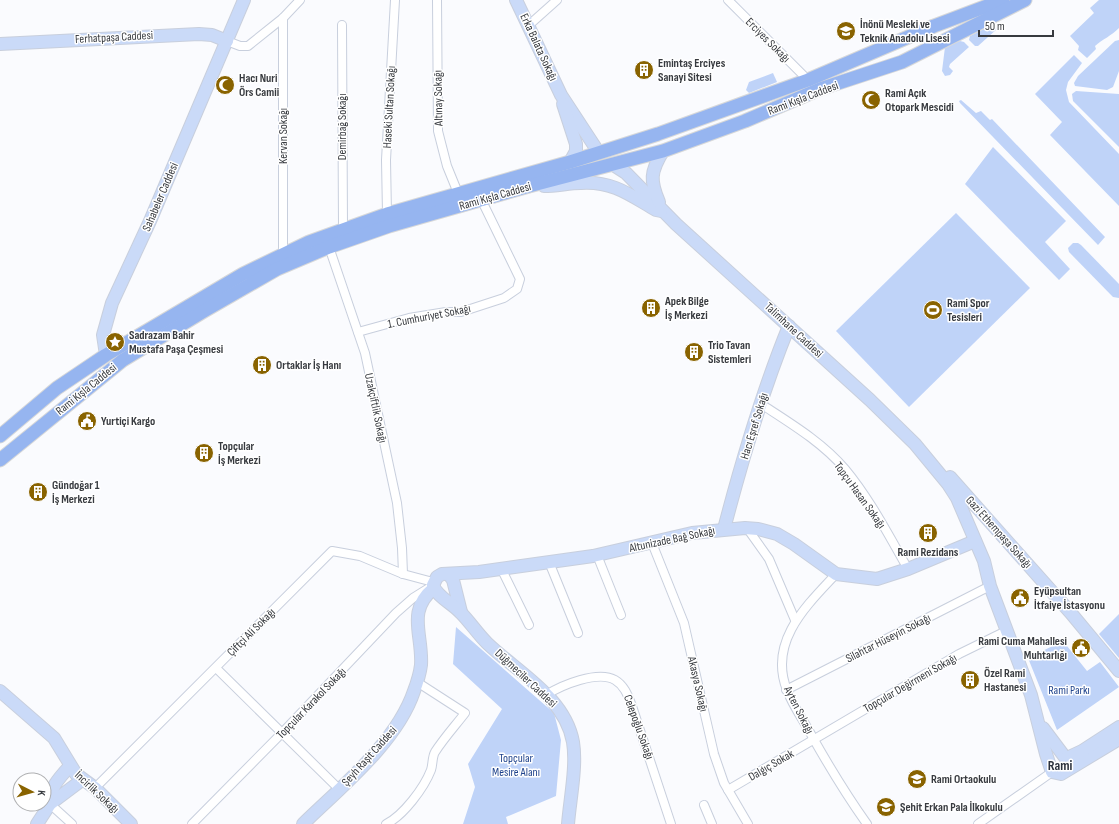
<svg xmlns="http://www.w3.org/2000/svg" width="1119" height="824" viewBox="0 0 1119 824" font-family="'Sofia Sans Condensed',sans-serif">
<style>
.green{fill:#bfd3f8}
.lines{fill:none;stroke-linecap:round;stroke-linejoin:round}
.street-casing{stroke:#c8cfdd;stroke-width:10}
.secondary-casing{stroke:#c8cfdd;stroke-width:14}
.primary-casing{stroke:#d7d8d9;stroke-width:15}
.street{stroke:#fff;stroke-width:8}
.secondary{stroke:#cadaf8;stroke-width:12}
.primary{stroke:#96b5f0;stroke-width:13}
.labels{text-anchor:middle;stroke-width:3;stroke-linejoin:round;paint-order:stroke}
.poi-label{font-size:12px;font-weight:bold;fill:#373a3f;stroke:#fff;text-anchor:start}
.street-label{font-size:12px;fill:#373a3f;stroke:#fff}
.park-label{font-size:12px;fill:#1f438c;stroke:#fff}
.quarter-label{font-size:14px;font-weight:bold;fill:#2c323d;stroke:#fff}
</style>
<rect width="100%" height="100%" fill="#fafbfe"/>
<g class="green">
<path d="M1099 0H1119V28C1111 36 1103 39 1095 46L1096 49 1087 58 1078 50 1079 46 1070 36 1094 13 1090 8Z"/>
<polygon points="996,23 997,29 978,46 975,46 969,40 970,36"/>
<polygon points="1119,40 1119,71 1113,87 1107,90 1075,86 1074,83 1078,76 1115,41"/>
<polygon points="960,41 964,42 969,47 950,64 949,67 953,71 950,75 945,76 942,71 945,47"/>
<polygon points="1074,55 1082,63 1068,82 1066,90 1069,102 1119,154 1119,206 1050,135 1062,122 1035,94"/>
<polygon points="773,73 777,82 749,93 746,90 749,82"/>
<polygon points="1076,91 1119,94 1119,147 1073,101 1072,94"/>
<polygon points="961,100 976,113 981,111 990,120 992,119 1105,237 1098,245 960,103 959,101"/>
<polygon points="993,147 1066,221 1045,242 1070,269 1059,280 965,184"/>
<polygon points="956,213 1030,288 909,407 836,331"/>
<polygon points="1073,243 1078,243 1081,245 1119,284 1119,298 1113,297 1069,252 1068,248"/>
<polygon points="1119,614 1119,658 1099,634"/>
<polygon points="456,627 554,713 561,740 556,796 506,817 508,824 463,824 475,787 468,764 502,709 453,664"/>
<polygon points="1063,641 1087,671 1100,662 1119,687 1057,730 1028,658"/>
</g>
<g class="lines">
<g class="street-casing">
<g id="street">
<polyline points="437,0 438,131 447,166 458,193"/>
<polyline points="728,0 808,80"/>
<polyline points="283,18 283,254"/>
<polyline points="342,25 343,229"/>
<polyline points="529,25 557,0"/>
<polyline points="227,41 240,46 248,46 283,18 300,0"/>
<polyline points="387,214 386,160 395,0"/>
<polyline points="329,247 365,353 397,503 402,548 403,574"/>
<polyline points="358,332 409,318 446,312 461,312 504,298 517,289 520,279 481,199"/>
<path d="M761 404C790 423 822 442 845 469 870 499 889 536 908 569"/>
<polyline points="747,528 769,559 795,620"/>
<polyline points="652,543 684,623 714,754 724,783 748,824"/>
<polyline points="597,555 621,615"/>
<polyline points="549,562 578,633"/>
<polyline points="501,568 529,625"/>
<path d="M836 574C806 606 768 642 787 690 793 707 805 722 813 738 830 768 847 796 867 824"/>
<polyline points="216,668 339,789"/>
<polyline points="786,690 990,586"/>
<path d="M546 695C562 685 598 670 615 680 625 686 628 696 632 706L671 824"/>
<polyline points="95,788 332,551 360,556 403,574 433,582"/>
<polyline points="728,790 959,654 1008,630"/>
<polyline points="50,804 72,824"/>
<polyline points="704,805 712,824"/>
<polyline points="192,824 281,734 396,613 413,598 429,588"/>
<path d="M386 824C403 816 424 788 431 770 433 764 432 757 435 752 444 738 455 726 465 713L417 682"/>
<polyline points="978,824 1052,772"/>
</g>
</g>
<g class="secondary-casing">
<g id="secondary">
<polyline points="516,0 561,95 599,153"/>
<polyline points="0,44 199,34 212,35 227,41"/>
<polyline points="563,104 576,144 576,151 570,162"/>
<polyline points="612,164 626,173 676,224 870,400 915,444 948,484 957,498 984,561 990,586 1031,695 1046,754 1052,772 1061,774 1119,739"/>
<path d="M544 186C557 186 569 183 581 183 613 181 630 195 656 210L661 211"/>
<path d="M659 202C650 181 650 172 663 151"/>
<polyline points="106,355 103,335 112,303 150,221 244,0"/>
<polyline points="950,477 1070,612 1119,671"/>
<path d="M724 529C742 460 762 392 789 326"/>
<polyline points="449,575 453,580 461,612"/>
<polyline points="0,691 54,738 76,774 95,788 131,824"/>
<polyline points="1043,728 1070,764"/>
<polyline points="1067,758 1082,751 1119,727"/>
<path d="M50 804C49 788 60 777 70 766"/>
<polyline points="37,824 50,804 82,780"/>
<path d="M303 824C341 787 397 742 414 691 417 683 420 673 421 665 423 634 406 611 434 588"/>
<path d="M568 824C570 799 577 766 573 742 565 697 517 672 487 643 477 633 470 622 461 613 453 604 436 596 433 585L437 577 442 574 479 572 593 556 692 533 745 528 758 529 777 534 794 544 836 574 877 579 908 569 975 541"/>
</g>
</g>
<g class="primary-casing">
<g id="primary">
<polyline points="0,436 57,388 106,355 243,274 309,242 387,214 570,162 658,134 808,80 934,26 1003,0"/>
<polyline points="0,460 123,360 204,311 277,269 329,247 389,226 529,186 663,151 745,121 820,89 902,62 1025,0"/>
</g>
</g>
<use href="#street" class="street"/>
<use href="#secondary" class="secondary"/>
<use href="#primary" class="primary"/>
</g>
<defs>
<g id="school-disc" transform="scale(1)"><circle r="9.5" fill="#896300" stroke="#fff"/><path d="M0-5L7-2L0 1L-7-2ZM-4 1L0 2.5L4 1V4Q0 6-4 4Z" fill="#fff"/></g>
<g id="building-disc" transform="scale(1)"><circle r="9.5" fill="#896300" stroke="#fff"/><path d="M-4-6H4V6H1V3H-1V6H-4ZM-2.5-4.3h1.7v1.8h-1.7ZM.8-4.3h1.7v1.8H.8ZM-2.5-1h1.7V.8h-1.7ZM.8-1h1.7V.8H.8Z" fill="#fff"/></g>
<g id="mosque-disc" transform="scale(1)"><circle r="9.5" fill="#896300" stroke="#fff"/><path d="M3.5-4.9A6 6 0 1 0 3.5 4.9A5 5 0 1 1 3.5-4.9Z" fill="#fff"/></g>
<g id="stadium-disc" transform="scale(1)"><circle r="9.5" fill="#896300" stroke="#fff"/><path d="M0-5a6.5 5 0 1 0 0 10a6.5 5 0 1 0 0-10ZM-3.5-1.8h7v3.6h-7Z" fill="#fff"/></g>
<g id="sight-disc" transform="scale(1)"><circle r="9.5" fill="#896300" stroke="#fff"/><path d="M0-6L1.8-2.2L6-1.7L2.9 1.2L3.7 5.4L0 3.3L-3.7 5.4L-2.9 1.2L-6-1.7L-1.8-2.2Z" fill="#fff"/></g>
<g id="civic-disc" transform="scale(1)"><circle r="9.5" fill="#896300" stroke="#fff"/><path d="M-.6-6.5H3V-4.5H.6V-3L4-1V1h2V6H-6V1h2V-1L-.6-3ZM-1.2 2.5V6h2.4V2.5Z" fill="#fff"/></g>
</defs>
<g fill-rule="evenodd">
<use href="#school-disc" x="846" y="31"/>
<use href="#building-disc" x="644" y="70"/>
<use href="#mosque-disc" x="225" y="85"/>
<use href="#mosque-disc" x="871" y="100"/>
<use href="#building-disc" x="651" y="308"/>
<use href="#stadium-disc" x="933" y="310"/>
<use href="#sight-disc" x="115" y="342"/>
<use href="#building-disc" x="694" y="352"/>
<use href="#building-disc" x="262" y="365"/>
<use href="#civic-disc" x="87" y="421"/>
<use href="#building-disc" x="204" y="453"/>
<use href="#building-disc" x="38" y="492"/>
<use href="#building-disc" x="928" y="533"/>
<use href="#civic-disc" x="1020" y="598"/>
<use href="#civic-disc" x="1081" y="648"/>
<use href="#building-disc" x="970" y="680"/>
<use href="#school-disc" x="917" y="779"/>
<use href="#school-disc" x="886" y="807"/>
</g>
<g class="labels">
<g class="poi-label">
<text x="860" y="28">İnönü Mesleki ve<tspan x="860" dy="14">Teknik Anadolu Lisesi</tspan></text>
<text x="658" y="67">Emintaş Erciyes<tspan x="658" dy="14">Sanayi Sitesi</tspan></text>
<text x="239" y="82">Hacı Nuri<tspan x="239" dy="14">Örs Camii</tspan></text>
<text x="885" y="97">Rami Açık<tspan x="885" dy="14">Otopark Mescidi</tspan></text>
<text x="665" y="305">Apek Bilge<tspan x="665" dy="14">İş Merkezi</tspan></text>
<text x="947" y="307">Rami Spor<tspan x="947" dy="14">Tesisleri</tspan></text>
<text x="129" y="339">Sadrazam Bahir<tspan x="129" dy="14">Mustafa Paşa Çeşmesi</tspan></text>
<text x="708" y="349">Trio Tavan<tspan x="708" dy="14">Sistemleri</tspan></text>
<text x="276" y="369">Ortaklar İş Hanı</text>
<text x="101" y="425">Yurtiçi Kargo</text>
<text x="218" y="450">Topçular<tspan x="218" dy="14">İş Merkezi</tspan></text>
<text x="52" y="489">Gündoğar 1<tspan x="52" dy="14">İş Merkezi</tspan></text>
<text x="928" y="556" text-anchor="middle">Rami Rezidans</text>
<text x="1034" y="595">Eyüpsultan<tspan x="1034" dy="14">İtfaiye İstasyonu</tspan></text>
<text x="1067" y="645" text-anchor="end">Rami Cuma Mahallesi<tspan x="1067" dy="14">Muhtarlığı</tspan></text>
<text x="984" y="677">Özel Rami<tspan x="984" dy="14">Hastanesi</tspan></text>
<text x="931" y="783">Rami Ortaokulu</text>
<text x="900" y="811">Şehit Erkan Pala İlkokulu</text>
</g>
<g class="street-label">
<text transform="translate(114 37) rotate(-3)" y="4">Ferhatpaşa Caddesi</text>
<text transform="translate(768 40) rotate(45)" y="4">Erciyes Sokağı</text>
<text transform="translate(539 47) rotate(65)" y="4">Erka Balata Sokağı</text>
<text transform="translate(438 98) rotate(-91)" y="4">Altınay Sokağı</text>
<text transform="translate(803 98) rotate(-21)" y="4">Rami Kışla Caddesi</text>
<text transform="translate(389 107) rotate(-87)" y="4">Haseki Sultan Sokağı</text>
<text transform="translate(342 127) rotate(-90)" y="4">Demirbağ Sokağı</text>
<text transform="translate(283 136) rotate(-90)" y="4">Kervan Sokağı</text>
<text transform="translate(495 196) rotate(-16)" y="4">Rami Kışla Caddesi</text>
<text transform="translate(160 197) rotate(-67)" y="4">Sahabeler Caddesi</text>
<text transform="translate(429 316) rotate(-11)" y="4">1. Cumhuriyet Sokağı</text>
<text transform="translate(794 330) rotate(43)" y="4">Talimhane Caddesi</text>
<text transform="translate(86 389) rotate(-39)" y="4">Rami Kışla Caddesi</text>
<text transform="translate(376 408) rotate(78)" y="4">Uzakçiftlik Sokağı</text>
<text transform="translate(754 426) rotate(-73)" y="4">Hacı Eşref Sokağı</text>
<text transform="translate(860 495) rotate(54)" y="4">Topçu Hasan Sokağı</text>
<text transform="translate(999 532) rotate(48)" y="4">Gazi Ethempaşa Sokağı</text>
<text transform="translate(672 539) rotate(-12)" y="4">Altunizade Bağ Sokağı</text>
<text transform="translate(251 632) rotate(-45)" y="4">Çiftçi Ali Sokağı</text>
<text transform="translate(888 638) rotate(-27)" y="4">Silahtar Hüseyin Sokağı</text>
<text transform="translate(526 678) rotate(43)" y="4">Düğmeciler Caddesi</text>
<text transform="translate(910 683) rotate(-30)" y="4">Topçular Değirmeni Sokağı</text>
<text transform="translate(698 684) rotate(77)" y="4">Akasya Sokağı</text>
<text transform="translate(311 703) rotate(-46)" y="4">Topçular Karakol Sokağı</text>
<text transform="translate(799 710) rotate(63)" y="4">Ayten Sokağı</text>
<text transform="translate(639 727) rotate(70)" y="4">Celepoğlu Sokağı</text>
<text transform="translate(369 756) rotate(-48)" y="4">Şeyh Raşit Caddesi</text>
<text transform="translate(771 765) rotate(-30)" y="4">Dalgıç Sokak</text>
<text transform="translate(97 792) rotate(43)" y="4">İncirlik Sokağı</text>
</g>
<g class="park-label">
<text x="1069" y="694">Rami Parkı</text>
<text x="516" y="762">Topçular<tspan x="516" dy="14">Mesire Alanı</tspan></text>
</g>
<g class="quarter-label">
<text x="1060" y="770">Rami</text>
</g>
</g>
<g transform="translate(32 792) rotate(96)"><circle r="19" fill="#ffffff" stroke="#afb0b2"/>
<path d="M0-3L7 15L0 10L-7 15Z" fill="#896300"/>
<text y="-6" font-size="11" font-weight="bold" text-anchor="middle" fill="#373a3f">K</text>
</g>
<path d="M979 30v6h74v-6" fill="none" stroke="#373a3f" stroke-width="2"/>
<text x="985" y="30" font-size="12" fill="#373a3f" stroke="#ffffff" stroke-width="3" paint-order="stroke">50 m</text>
</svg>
